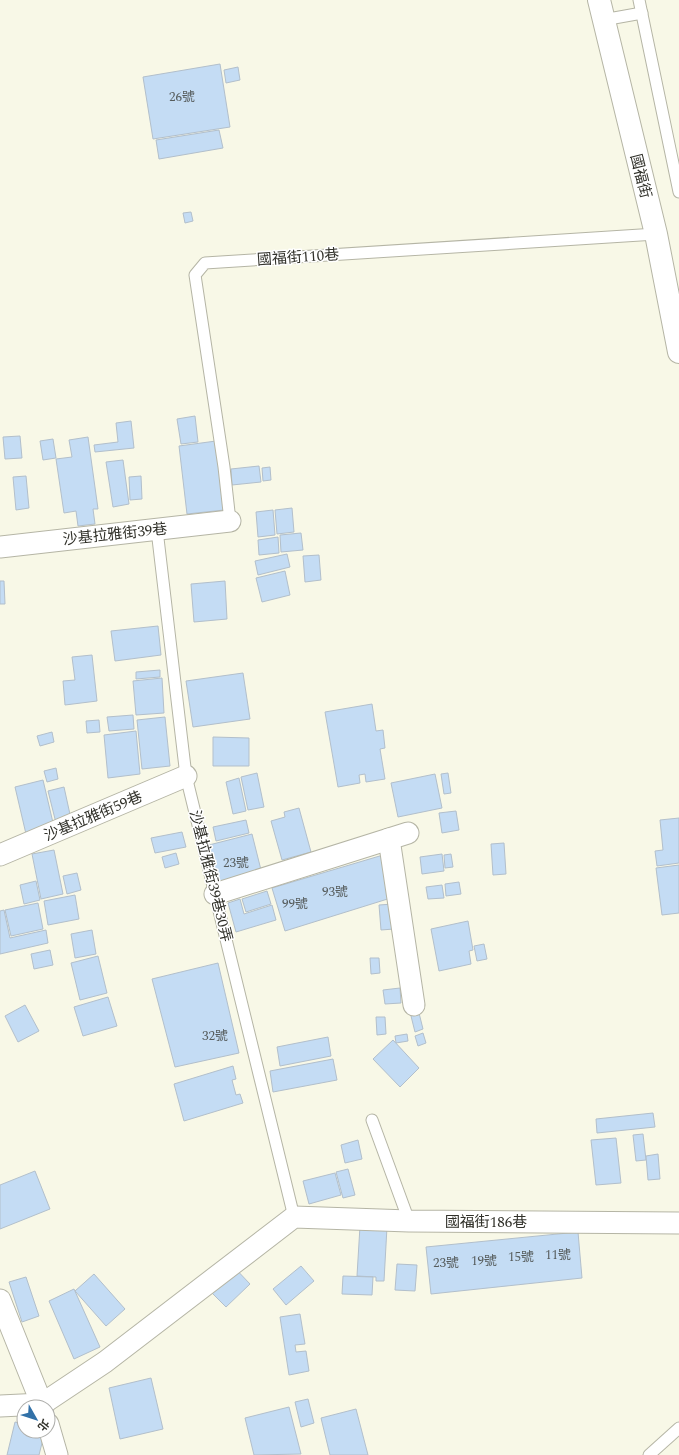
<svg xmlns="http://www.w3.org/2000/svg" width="679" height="1455" viewBox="0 0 679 1455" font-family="Spectral,'Noto Sans TC',serif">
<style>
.building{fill:#c4dcf4;stroke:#b2bfcb}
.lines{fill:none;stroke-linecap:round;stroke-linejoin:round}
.lane-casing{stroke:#b5b5a5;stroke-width:13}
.street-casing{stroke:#b5b5a5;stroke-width:23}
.secondary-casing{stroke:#b5b5a5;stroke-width:24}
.lane{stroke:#fff;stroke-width:11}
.street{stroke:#fff;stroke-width:21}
.secondary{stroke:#fff;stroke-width:22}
.labels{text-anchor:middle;stroke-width:3;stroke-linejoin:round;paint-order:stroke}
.number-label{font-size:13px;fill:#565c5c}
.street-label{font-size:15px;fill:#31312a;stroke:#fff}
</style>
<rect width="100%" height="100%" fill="#f8f8e7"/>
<g class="building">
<polygon points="220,64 230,127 153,139 143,77"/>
<polygon points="238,67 240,80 226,83 224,70"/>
<polygon points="219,130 223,148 159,159 156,140"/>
<polygon points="191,212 193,221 185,223 183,213"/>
<polygon points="195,416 198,442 181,444 177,419"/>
<polygon points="131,421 134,448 95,452 94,445 118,442 116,423"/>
<polygon points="20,436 22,458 5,459 3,437"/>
<polygon points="88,437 98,509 93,509 95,524 78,526 76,511 64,513 56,459 72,457 69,440"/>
<polygon points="53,439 56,458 43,460 40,441"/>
<polygon points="216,441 224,510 187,514 179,446"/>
<polygon points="123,460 129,504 113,507 106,462"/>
<polygon points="259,466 261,482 232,485 231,469"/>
<polygon points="270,467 271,480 263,481 262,468"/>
<polygon points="26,476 29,508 16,510 13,477"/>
<polygon points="141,476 142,499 130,500 129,477"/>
<polygon points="292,508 294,532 277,534 275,510"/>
<polygon points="273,510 275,535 258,537 256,512"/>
<polygon points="301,533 303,550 281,552 280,535"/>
<polygon points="278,537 279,553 259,555 258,540"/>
<polygon points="287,554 290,567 258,575 255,561"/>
<polygon points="319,555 321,580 305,582 303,556"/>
<polygon points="285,571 290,595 262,602 256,578"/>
<polygon points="0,581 4,581 5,604 0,604"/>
<polygon points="225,581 227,619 194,622 191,584"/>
<polygon points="158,626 161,655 115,661 111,631"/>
<polygon points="92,655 97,701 65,705 63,681 75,680 72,657"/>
<polygon points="160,670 160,677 136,679 136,672"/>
<polygon points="243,673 250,719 193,727 186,681"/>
<polygon points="162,678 164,713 136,715 133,681"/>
<polygon points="372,704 376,731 383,730 385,748 380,749 385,779 366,782 365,774 359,775 360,783 338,787 325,712"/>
<polygon points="133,715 134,729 109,731 107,717"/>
<polygon points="165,717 170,766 142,769 137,720"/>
<polygon points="99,720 100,732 87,733 86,721"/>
<polygon points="136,731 140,774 108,778 104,735"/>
<polygon points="52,732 54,742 40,746 37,736"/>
<polygon points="213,737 249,738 249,766 213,766"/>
<polygon points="56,768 58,779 47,782 44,771"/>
<polygon points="257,773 264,807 248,810 241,777"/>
<polygon points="448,773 451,793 444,794 441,774"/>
<polygon points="435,774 442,808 398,817 391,783"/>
<polygon points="239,778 246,811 233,814 226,782"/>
<polygon points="43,780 54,827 26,834 15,787"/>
<polygon points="64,787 71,819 56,823 48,791"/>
<polygon points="299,808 311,852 282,860 271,821 285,817 284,812"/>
<polygon points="456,811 459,830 442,833 439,813"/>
<polygon points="679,818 679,863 657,866 655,851 663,850 660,820"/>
<polygon points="246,820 249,833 216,841 213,827"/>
<polygon points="182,832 186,847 155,853 151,838"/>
<polygon points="252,834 262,874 219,884 209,845"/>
<polygon points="504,843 506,874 493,875 491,844"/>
<polygon points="54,850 63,894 41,899 32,854"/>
<polygon points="176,853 179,864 165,868 162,857"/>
<polygon points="442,854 444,871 422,874 420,857"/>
<polygon points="451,854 453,867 445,868 444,855"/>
<polygon points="383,855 394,897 285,931 272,888"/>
<polygon points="679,865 679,913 662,915 656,868"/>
<polygon points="77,873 81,890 67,894 63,876"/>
<polygon points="36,881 40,900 24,904 20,885"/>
<polygon points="459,882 461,894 446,896 445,884"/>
<polygon points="442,885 444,898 428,899 426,887"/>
<polygon points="267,891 271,904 246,912 242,899"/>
<polygon points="75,895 79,919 48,925 44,901"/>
<polygon points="240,899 244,914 272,905 276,920 236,932 228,903"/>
<polygon points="38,903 43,929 11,936 5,910"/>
<polygon points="393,904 394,929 381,930 379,905"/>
<polygon points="4,910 10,938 46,930 48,943 0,954 0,911"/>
<polygon points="468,921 473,950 469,951 471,964 439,971 431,929"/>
<polygon points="92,930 96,954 75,958 71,934"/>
<polygon points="484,944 487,959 477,961 474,946"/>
<polygon points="50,950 53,965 34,969 31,954"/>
<polygon points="98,956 107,993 80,1000 71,963"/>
<polygon points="370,958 379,958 380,973 371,974"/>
<polygon points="218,963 239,1053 175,1067 152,979"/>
<polygon points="400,988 401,1003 385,1004 383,990"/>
<polygon points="108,997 117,1026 83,1036 74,1007"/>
<polygon points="25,1005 39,1031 18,1042 5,1016"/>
<polygon points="419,1013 423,1029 415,1032 411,1016"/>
<polygon points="376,1017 385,1017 386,1034 377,1035"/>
<polygon points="423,1033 426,1043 418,1046 415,1036"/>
<polygon points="407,1034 408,1041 396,1043 395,1036"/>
<polygon points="328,1037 331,1056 280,1066 277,1047"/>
<polygon points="393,1040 419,1068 400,1087 373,1059"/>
<polygon points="333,1059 337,1080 273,1092 270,1071"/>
<polygon points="233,1066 236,1079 232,1080 236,1095 240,1094 243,1103 184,1121 174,1084"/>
<polygon points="653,1113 655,1127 597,1133 596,1119"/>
<polygon points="643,1134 646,1160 636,1161 633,1135"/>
<polygon points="616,1138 621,1183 596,1185 591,1140"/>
<polygon points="358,1140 362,1159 345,1163 341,1145"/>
<polygon points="658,1154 660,1179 648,1180 646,1156"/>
<polygon points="348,1169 355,1195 343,1198 336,1172"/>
<polygon points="35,1171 50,1209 0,1229 0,1185"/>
<polygon points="335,1173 341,1195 309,1204 303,1181"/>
<polygon points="360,1226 387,1227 384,1281 376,1281 376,1277 357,1276"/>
<polygon points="578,1232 582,1278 431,1294 426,1247"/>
<polygon points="397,1264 417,1265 415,1291 395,1290"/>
<polygon points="232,1265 250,1284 226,1307 208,1289"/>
<polygon points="301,1266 314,1281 286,1305 273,1289"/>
<polygon points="94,1274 125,1309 106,1326 75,1291"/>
<polygon points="343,1276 373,1277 372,1295 342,1294"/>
<polygon points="26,1277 39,1316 22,1322 9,1282"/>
<polygon points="74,1289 100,1347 74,1359 49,1301"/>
<polygon points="300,1314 305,1344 295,1345 296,1352 306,1351 309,1371 289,1375 280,1317"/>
<polygon points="151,1378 163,1429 120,1439 109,1388"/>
<polygon points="308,1399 314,1423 301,1427 295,1402"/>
<polygon points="289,1407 301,1454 254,1455 245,1418"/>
<polygon points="356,1409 368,1455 330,1455 321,1418"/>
<polygon points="15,1422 24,1424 24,1431 45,1431 39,1455 7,1455"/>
</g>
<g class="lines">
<g class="lane-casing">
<g id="lane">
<polyline points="639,0 679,192"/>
<polyline points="603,20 642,13"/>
<polyline points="230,521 224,467 195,275 205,263 656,234"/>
<polyline points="157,530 186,776 294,1217"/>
<polyline points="372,1120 409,1221"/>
<polyline points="649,1455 679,1428"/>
</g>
</g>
<g class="street-casing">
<g id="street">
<polyline points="0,547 230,521"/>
<polyline points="389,839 414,1005"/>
<polyline points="0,855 186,776"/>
<polyline points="215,894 408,833"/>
<polyline points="0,1300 43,1407"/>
<polyline points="0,1406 42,1404 105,1362 294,1217 409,1221 679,1223"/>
<polyline points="48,1424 57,1455"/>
</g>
</g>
<g class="secondary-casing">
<polyline id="secondary" points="599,0 656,234 679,352"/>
</g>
<use href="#lane" class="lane"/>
<use href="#street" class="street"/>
<use href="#secondary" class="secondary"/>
</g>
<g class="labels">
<g class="number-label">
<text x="182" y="101">26號</text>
<text x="236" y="867">23號</text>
<text x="335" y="896">93號</text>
<text x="295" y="908">99號</text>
<text x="215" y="1040">32號</text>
<text x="558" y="1259">11號</text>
<text x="521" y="1261">15號</text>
<text x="484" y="1265">19號</text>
<text x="446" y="1267">23號</text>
</g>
<g class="street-label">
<text transform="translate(641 176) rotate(76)" y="5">國福街</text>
<text transform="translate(298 257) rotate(-4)" y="5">國福街110巷</text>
<text transform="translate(115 534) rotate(-6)" y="5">沙基拉雅街39巷</text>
<text transform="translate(93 816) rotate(-23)" y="5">沙基拉雅街59巷</text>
<text transform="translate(211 876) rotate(76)" y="5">沙基拉雅街39巷30弄</text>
<text x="486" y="1227">國福街186巷</text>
</g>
</g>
<g transform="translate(36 1419) rotate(129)"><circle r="19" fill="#ffffff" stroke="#adadaa"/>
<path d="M0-3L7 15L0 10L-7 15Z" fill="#3271a8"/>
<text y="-6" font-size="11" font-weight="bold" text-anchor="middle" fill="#31312a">北</text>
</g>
</svg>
